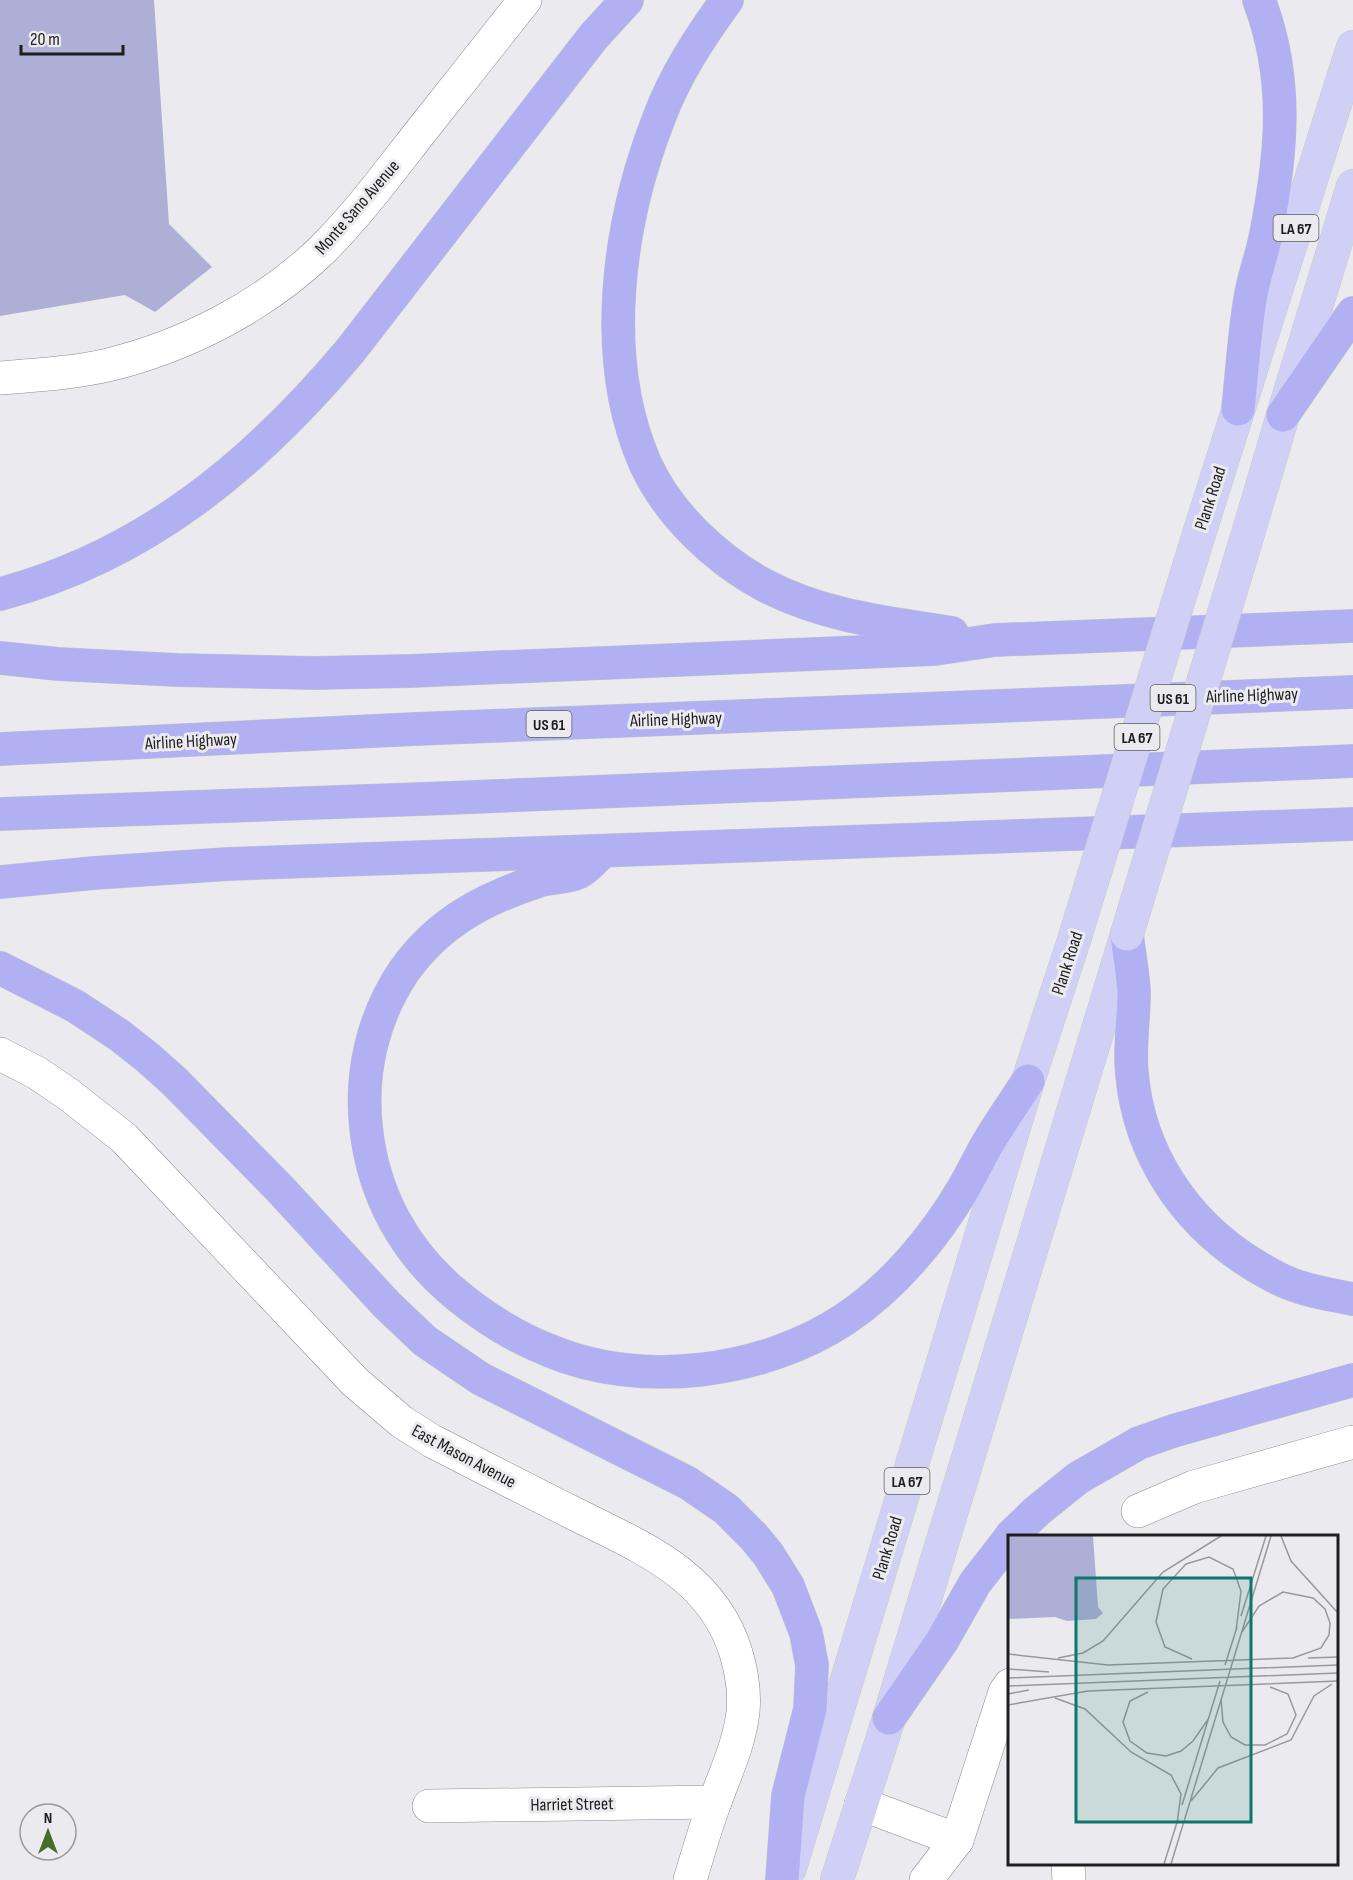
<svg xmlns="http://www.w3.org/2000/svg" width="1353" height="1880" viewBox="0 0 1353 1880" font-family="'Sofia Sans Condensed',sans-serif">
<style>
.forest{fill:#aeafd7}
.lines{fill:none;stroke-linecap:round;stroke-linejoin:round}
.minor-casing{stroke:#8b8b8e;stroke-width:34}
.major-casing{stroke:#c9c9c9;stroke-width:34}
.highway-casing{stroke:#c9c9c9;stroke-width:34}
.minor{stroke:#fff;stroke-width:33}
.major{stroke:#d0d0f7;stroke-width:33}
.highway{stroke:#b0b0f2;stroke-width:33}
.major-bridge-casing{stroke:#c9c9c9;stroke-width:34;stroke-linecap:butt}
.major-bridge{stroke:#d0d0f7;stroke-width:33}
.labels{text-anchor:middle;stroke-width:6;stroke-linejoin:round;paint-order:stroke}
.shield{fill:#ebebef;stroke:#5c5c5d;stroke-width:1.5}
.shield-label{font-size:16px;font-weight:bold;fill:#1e1e1f}
.street-label{font-size:18px;fill:#1e1e1f;stroke:#ebebef}
.inset-road{fill:none;stroke:#99999c;stroke-width:1.5}
.view{fill:#0f766e;fill-opacity:0.15;stroke:#0f766e;stroke-width:3}
.inset-edge{fill:none;stroke:#1e1e1f;stroke-width:3}
</style>
<rect width="100%" height="100%" fill="#ebebef"/>
<polygon class="forest" points="0,0 154,0 169,224 212,267 155,312 125,295 0,316"/>
<g class="lines">
<g class="minor-casing">
<g id="minor">
<path d="M0 378C36 375 73 373 108 365 186 346 264 306 322 250 357 215 387 175 418 135 454 90 489 45 525 0"/>
<path d="M0 1054 37 1073 68 1094 124 1138 355 1382 402 1422 432 1441C477 1464 523 1488 569 1511 638 1546 712 1573 736 1653 742 1673 745 1691 743 1712 739 1745 726 1771 715 1802 705 1828 698 1854 690 1880"/>
<polyline points="1138,1511 1194,1487 1353,1442"/>
<polyline points="861,1804 957,1840 926,1880"/>
<polyline points="429,1806 715,1802"/>
<polyline points="957,1840 1005,1692 1010,1685"/>
<polyline points="1068,1864 1069,1880"/>
</g>
</g>
<g class="major-casing">
<g id="major">
<polyline points="1199,534 1353,47"/>
<polyline points="1247,537 1283,415 1353,186"/>
<polyline points="790,1868 1028,1081 1074,940"/>
<polyline points="837,1880 889,1718 1127,934"/>
</g>
</g>
<g class="highway-casing">
<g id="highway">
<path d="M727 0C700 37 675 75 659 118 618 223 599 357 645 463 668 514 716 559 764 585 822 616 888 623 952 633"/>
<path d="M1238 409C1242 373 1244 336 1250 300 1253 278 1262 256 1266 234 1282 152 1289 79 1259 0"/>
<polyline points="1283,415 1353,313"/>
<path d="M0 594C145 556 255 464 350 351L594 36 627 0"/>
<polyline points="0,658 58,664 177,670 314,673 410,671 935,649 995,640 1353,626"/>
<polyline points="0,749 415,729 1353,692"/>
<polyline points="0,814 449,798 1353,761"/>
<path d="M597 857C591 862 584 871 577 873 565 878 550 877 538 881 483 899 438 923 404 971 373 1017 360 1072 366 1127 373 1195 405 1253 458 1296 485 1318 515 1337 548 1350 640 1389 762 1374 845 1319 893 1287 934 1238 963 1189 971 1175 978 1161 985 1148 998 1125 1014 1103 1028 1081"/>
<polyline points="0,882 94,873 228,864 1353,824"/>
<path d="M1127 934C1129 953 1133 973 1134 992 1134 1019 1129 1047 1132 1074 1139 1153 1184 1221 1251 1263 1264 1271 1277 1279 1291 1284 1311 1292 1332 1295 1353 1299"/>
<polyline points="0,968 75,1006 119,1035 147,1057 175,1082 281,1190 387,1305 425,1341 481,1379 688,1483 726,1509 754,1537 768,1554 788,1586 806,1633 812,1665 810,1709 788,1796 782,1880"/>
<polyline points="1011,1536 1037,1511 1078,1478 1139,1443 1173,1431 1353,1380"/>
<polyline points="889,1718 942,1641 975,1583 1010,1538"/>
</g>
</g>
<use href="#minor" class="minor"/>
<use href="#major" class="major"/>
<use href="#highway" class="highway"/>
<g class="major-bridge-casing">
<g id="major-bridge">
<polyline points="1127,934 1247,537"/>
<polyline points="1074,940 1199,534"/>
</g>
</g>
<use href="#major-bridge" class="major-bridge"/>
</g>
<g class="labels">
<g class="shield">
<rect x="1273.5" y="215" width="45" height="26" rx="4.5"/>
<rect x="1150.5" y="685" width="45" height="26" rx="4.5"/>
<rect x="526.5" y="711" width="45" height="26" rx="4.5"/>
<rect x="1114.5" y="724" width="45" height="26" rx="4.5"/>
<rect x="884.5" y="1468" width="45" height="26" rx="4.5"/>
</g>
<g class="shield-label">
<text x="1296" y="234">LA 67</text>
<text x="1173" y="704">US 61</text>
<text x="549" y="730">US 61</text>
<text x="1137" y="743">LA 67</text>
<text x="907" y="1487">LA 67</text>
</g>
<g class="street-label">
<text transform="translate(357 207) rotate(-49)" y="6">Monte Sano Avenue</text>
<text transform="translate(1210 498) rotate(-72)" y="6">Plank Road</text>
<text transform="translate(1252 695) rotate(-2)" y="6">Airline Highway</text>
<text transform="translate(676 719) rotate(-2)" y="6">Airline Highway</text>
<text transform="translate(191 741) rotate(-3)" y="6">Airline Highway</text>
<text transform="translate(1067 963) rotate(-72)" y="6">Plank Road</text>
<text transform="translate(464 1456) rotate(28)" y="6">East Mason Avenue</text>
<text transform="translate(887 1548) rotate(-73)" y="6">Plank Road</text>
<text transform="translate(572 1804) rotate(-1)" y="6">Harriet Street</text>
</g>
</g>
<g transform="translate(1008 1535)">
<rect width="330" height="330" fill="#ebebef"/>
<path d="M0 1H85L90 72 95 78 88 84 59 86 47 82 0 84Z" fill="#aeafd7"/>
<path class="inset-road" d="M273 1 283 26 330 78M233 81 258 1M0 119 100 130 285 123 313 113 321 100 322 88 317 74 305 63 275 57 251 71 234 97M50 123 75 118 95 106 155 37 213 1M300 123 330 122M184 124 157 112 148 87 155 54 178 29 201 22 225 34 233 56 228 96M217 130 229 92M0 134 41 137M0 143 330 130M0 151 330 138M140 157 122 166 115 187 122 206 139 218 158 221 173 216 185 206 201 183M0 159 21 155M47 163 77 174 123 217 163 240 173 259 169 289M213 164 215 187 223 202 237 210H257L279 199 288 180 280 159 262 152M0 170 80 156 330 146M183 266 210 233 283 205 306 161 324 149M174 270 212 146M156 329 170 284M163 329 263 1"/>
<path class="view" d="M68 43H243V287H68Z"/>
<rect width="330" height="330" class="inset-edge"/>
</g>
<g transform="translate(48 1832)"><circle r="28" fill="#ebebef" stroke="#99999c" stroke-width="1.5"/>
<path d="M0-4.5L10 22L0 15L-10 22Z" fill="#476e29"/>
<text y="-9" font-size="16" font-weight="bold" text-anchor="middle" fill="#1e1e1f">N</text>
</g>
<path d="M21 45v9h102v-9" fill="none" stroke="#1e1e1f" stroke-width="3"/>
<text x="30" y="45" font-size="18" fill="#1e1e1f" stroke="#ebebef" stroke-width="4.5" paint-order="stroke">20 m</text>
</svg>
